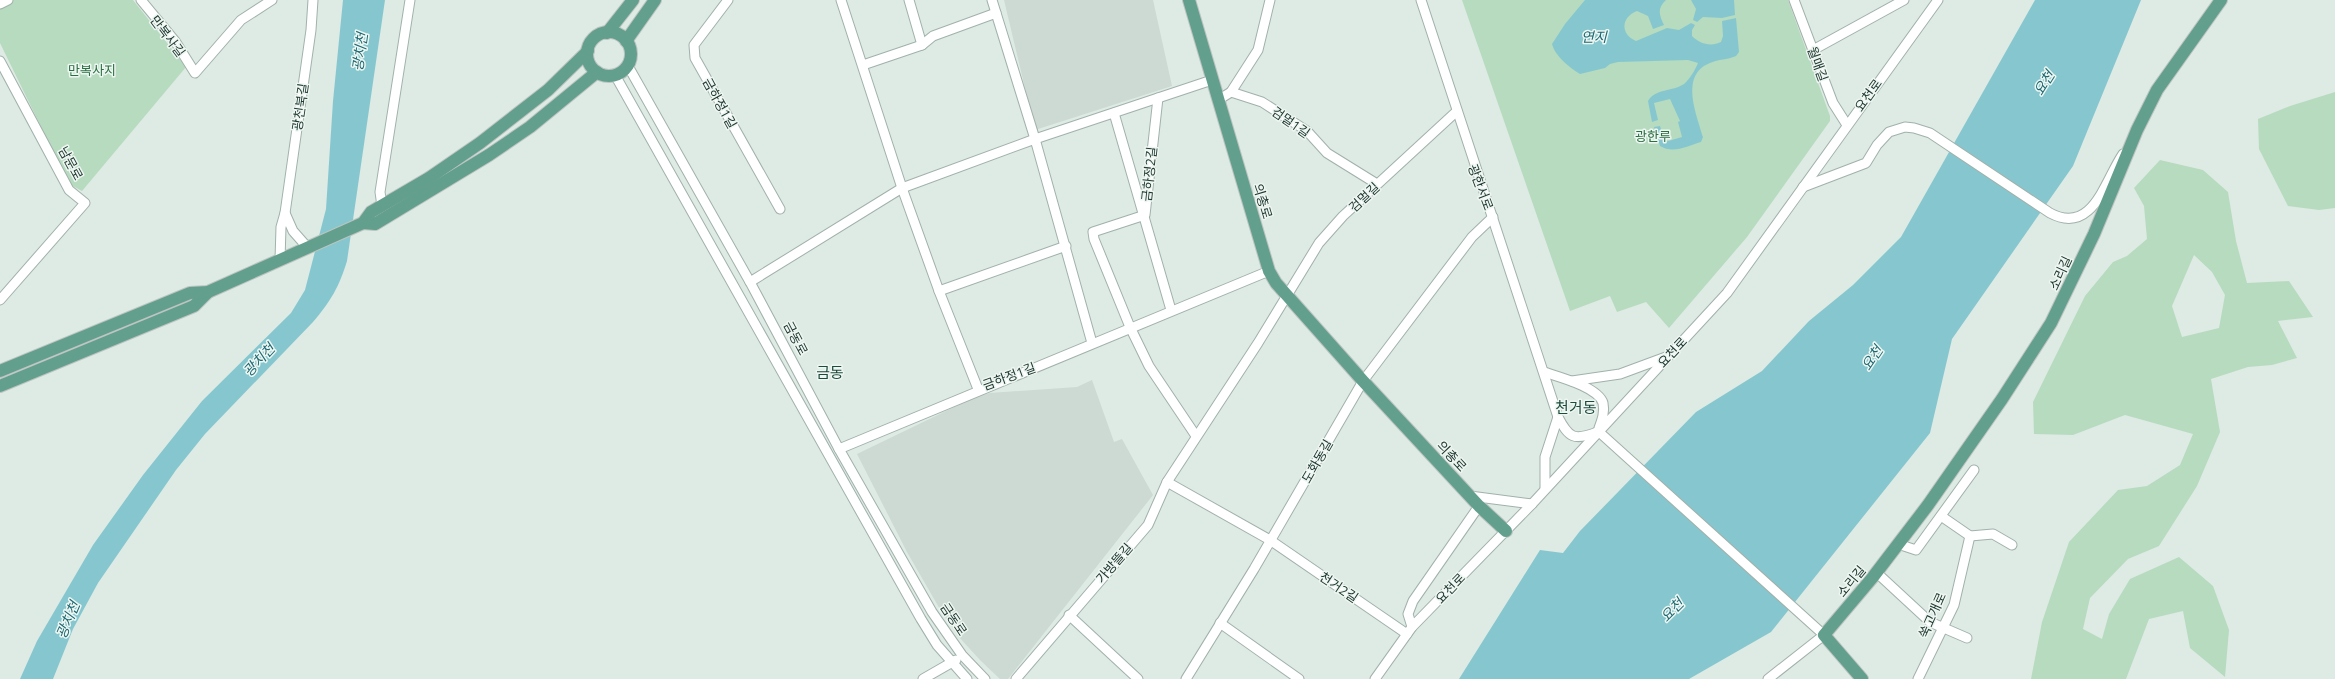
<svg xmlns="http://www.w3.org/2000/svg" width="2335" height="679" viewBox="0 0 2335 679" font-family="'Open Sans','Noto Sans KR',sans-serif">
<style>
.built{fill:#cdd9d3}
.green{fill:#b7dbbf;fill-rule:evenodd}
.water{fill:#86c7cf}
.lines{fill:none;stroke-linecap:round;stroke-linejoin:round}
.minor-casing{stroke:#a1b1ab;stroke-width:11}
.major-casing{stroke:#bcc4c1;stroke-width:14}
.minor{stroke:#fff;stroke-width:9}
.major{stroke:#639f8d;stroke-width:12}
.labels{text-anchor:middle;stroke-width:3;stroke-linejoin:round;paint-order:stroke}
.street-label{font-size:13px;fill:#203931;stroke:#eef6f2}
.park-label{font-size:13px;fill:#2b6f42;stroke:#eef6f2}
.water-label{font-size:14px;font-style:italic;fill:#1b6873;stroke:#eef6f2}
.quarter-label{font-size:15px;fill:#1c4a3d;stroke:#eef6f2}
</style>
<rect width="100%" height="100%" fill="#deeae4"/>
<g class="built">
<polygon points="1004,0 1153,0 1172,86 1035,130"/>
<polygon points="1092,380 1114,442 1122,439 1153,495 1008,679 1000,679 980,660 958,636 941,611 907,552 857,454 975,397 990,393 1077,387"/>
</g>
<g class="green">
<polygon points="13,0 133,0 186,67 82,191 69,184 0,43 0,7"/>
<polygon points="1462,0 1788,0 1830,116 1830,121 1747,237 1669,328 1646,302 1617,312 1610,296 1570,311"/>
<polygon points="2335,92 2335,208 2319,210 2288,206 2259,149 2258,119 2290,106"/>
<path d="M2160 160 2203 170 2228 192 2236 241 2247 283 2289 281 2313 317 2278 321 2297 358 2272 365 2248 367 2211 379 2220 432 2197 486 2159 546 2128 559 2090 598 2083 629 2102 639 2109 614 2130 579 2179 557 2213 586 2229 630 2225 677 2190 648 2183 611 2149 619 2126 679H2031L2042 622 2069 542 2118 490 2147 486 2180 465 2193 434 2125 415 2073 435 2034 434 2033 402 2085 296 2113 262 2127 256 2147 239 2144 206 2134 188ZM2194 255 2212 272 2225 295 2219 328 2182 337 2172 306Z"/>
</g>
<g class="water">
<path d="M343 0H385L347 261C339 287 331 301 313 322L205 434 176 470 98 583 73 629 53 679H20L37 641 93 545 143 475 202 401 291 313 305 290 326 209 333 101Z"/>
<path d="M1585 0H1666C1657 8 1659 15 1664 25L1653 29 1648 16 1637 11C1621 17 1620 34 1636 41L1667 28 1679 30 1691 23 1695 25 1692 30V36C1700 44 1711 47 1721 42L1723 36 1722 21 1736 18 1739 52 1736 56C1727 60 1719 59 1710 63 1679 75 1697 115 1703 137L1701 142C1688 146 1673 154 1660 146L1654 127 1660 126 1665 142 1682 137 1678 122 1680 121 1670 99 1654 103 1658 120 1652 122 1648 101C1656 88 1672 92 1684 84 1690 79 1695 70 1698 63L1688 60 1618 62 1610 64 1605 68 1580 74C1570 68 1555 56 1552 44L1565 24Z"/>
<polygon points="1691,0 1734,0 1735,15 1722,18 1703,17 1697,22 1693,20 1696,9"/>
<polygon points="2035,0 2141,0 2073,166 1952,339 1930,433 1771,632 1689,679 1459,679 1540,550 1563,553 1580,531 1696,412 1762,371 1809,321 1853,285 1901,237"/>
</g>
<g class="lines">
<g class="minor-casing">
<g id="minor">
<polyline points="141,0 175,41 195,73 241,20 272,0"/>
<polyline points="728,0 694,45 695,58 780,209"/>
<polyline points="841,0 902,188 939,291 978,389"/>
<polyline points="909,0 922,45"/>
<polyline points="992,0 1035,139 1092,343"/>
<path d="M1421 0C1466 139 1511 278 1558 417 1569 438 1574 441 1597 432"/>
<polyline points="1794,0 1833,103 1847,125"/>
<polyline points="0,4 8,0"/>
<polyline points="1813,50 1904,0"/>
<polyline points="0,61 69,190 85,203 0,300"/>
<polyline points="863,65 922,45 933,36 996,13"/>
<polyline points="628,66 750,282 839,449 932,612 962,655 985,679"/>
<polyline points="615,75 921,619 937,645 967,679"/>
<polyline points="1231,92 1258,50 1270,0"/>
<polyline points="1158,98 1145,215 1093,232 1094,239 1130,327 1149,366 1196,436"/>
<polyline points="1218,100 1231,92 1262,102 1307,131 1327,153 1377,184"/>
<polyline points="1114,113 1171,310"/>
<path d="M1803 187 1866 163 1877 145 1889 132 1905 127 1914 128 1930 133 2050 213C2093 236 2105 180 2123 154"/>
<polyline points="382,206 380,192 410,0"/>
<polyline points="285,213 293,231 308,248"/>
<polyline points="280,260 281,227 285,213 311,30 313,0"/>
<polyline points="750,282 902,188 1035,139 1212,80"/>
<polyline points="939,291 1066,246"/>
<path d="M1544 372C1559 377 1598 387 1603 403 1605 412 1602 420 1599 428"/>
<polyline points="1572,381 1620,374 1666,357"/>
<polyline points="1598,431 1824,635 1768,679"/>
<polyline points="839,449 1269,271"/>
<polyline points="1167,482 1270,540 1407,634"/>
<polyline points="1545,489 1545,457 1558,417"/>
<polyline points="1470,496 1532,504"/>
<polyline points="1941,516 1970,536 1993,534 2012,545"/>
<polyline points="1898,544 1916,550 1974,470"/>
<polyline points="1877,573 1930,622 1967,638"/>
<polyline points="1069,615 1138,679"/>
<polyline points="1220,623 1299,679"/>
<polyline points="1412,627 1408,614 1413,601 1479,506"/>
<polyline points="923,679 956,660"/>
<polyline points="1016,679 1148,525 1167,482 1258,343 1319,243 1343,216 1457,111"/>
<polyline points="1186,679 1254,569 1363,381 1472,237 1493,217"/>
<polyline points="1375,679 1412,627 1532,504 1727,293 1938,0"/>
<polyline points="1918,679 1954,605 1970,536"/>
</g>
</g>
<g class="major-casing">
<g id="major">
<polyline points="1189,0 1269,271 1276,283 1363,381 1479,506 1506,531"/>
<circle cx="609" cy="54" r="22"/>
<polyline points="607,33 633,0"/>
<polyline points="626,41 655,0"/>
<polyline points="363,223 375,224 489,155 530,127 597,72"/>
<polyline points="0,371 190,293 208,292 363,223 371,212 429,178 480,143 548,90 588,51"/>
<polyline points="0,386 194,306 208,292"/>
<polyline points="1862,679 1824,635 1873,577 1928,505 2002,399 2051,323 2094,234 2137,130 2157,90 2221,0"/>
</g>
</g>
<use href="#minor" class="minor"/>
<use href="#major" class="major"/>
</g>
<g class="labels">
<g class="street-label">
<text transform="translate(168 36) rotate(53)" y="5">만복사길</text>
<text transform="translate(1818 64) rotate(70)" y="5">월매길</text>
<text transform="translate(1868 95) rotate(-54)" y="5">요천로</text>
<text transform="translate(720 103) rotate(61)" y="5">금하정1길</text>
<text transform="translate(300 107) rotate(-82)" y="5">광천북길</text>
<text transform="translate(1291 122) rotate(35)" y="5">검멀1길</text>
<text transform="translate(71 163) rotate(61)" y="5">남문로</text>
<text transform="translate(1149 174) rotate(-84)" y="5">금하정2길</text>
<text transform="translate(1481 187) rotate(69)" y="5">광한서로</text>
<text transform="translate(1364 197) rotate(-43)" y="5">검멀길</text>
<text transform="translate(1263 201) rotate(73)" y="5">의총로</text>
<text transform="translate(2060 273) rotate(-65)" y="5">소리길</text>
<text transform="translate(796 338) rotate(62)" y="5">금동로</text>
<text transform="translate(1672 352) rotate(-47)" y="5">요천로</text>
<text transform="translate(1009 376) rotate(-20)" y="5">금하정1길</text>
<text transform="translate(1452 456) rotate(47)" y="5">의총로</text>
<text transform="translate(1317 461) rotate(-60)" y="5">도화동길</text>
<text transform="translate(1114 563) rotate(-49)" y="5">가방뜰길</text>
<text transform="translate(1851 581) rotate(-50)" y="5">소리길</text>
<text transform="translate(1339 587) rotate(34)" y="5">천거2길</text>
<text transform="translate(1450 588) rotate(-46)" y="5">요천로</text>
<text transform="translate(1932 615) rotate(-66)" y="5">쑥고개로</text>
<text transform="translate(954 619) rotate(56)" y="5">금동로</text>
</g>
<g class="park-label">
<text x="92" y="75">만복사지</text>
<text x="1653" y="141">광한루</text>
</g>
<g class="water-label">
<text x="1594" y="42">연지</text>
<text transform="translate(360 52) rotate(-82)" y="5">광치천</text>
<text transform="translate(2044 83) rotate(-58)" y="5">요천</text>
<text transform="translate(1872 358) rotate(-56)" y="5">요천</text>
<text transform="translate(259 360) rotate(-47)" y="5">광치천</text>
<text transform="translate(1672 610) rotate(-45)" y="5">요천</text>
<text transform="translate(68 620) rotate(-67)" y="5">광치천</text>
</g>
<g class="quarter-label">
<text x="830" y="378">금동</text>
<text x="1576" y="413">천거동</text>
</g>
</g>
</svg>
